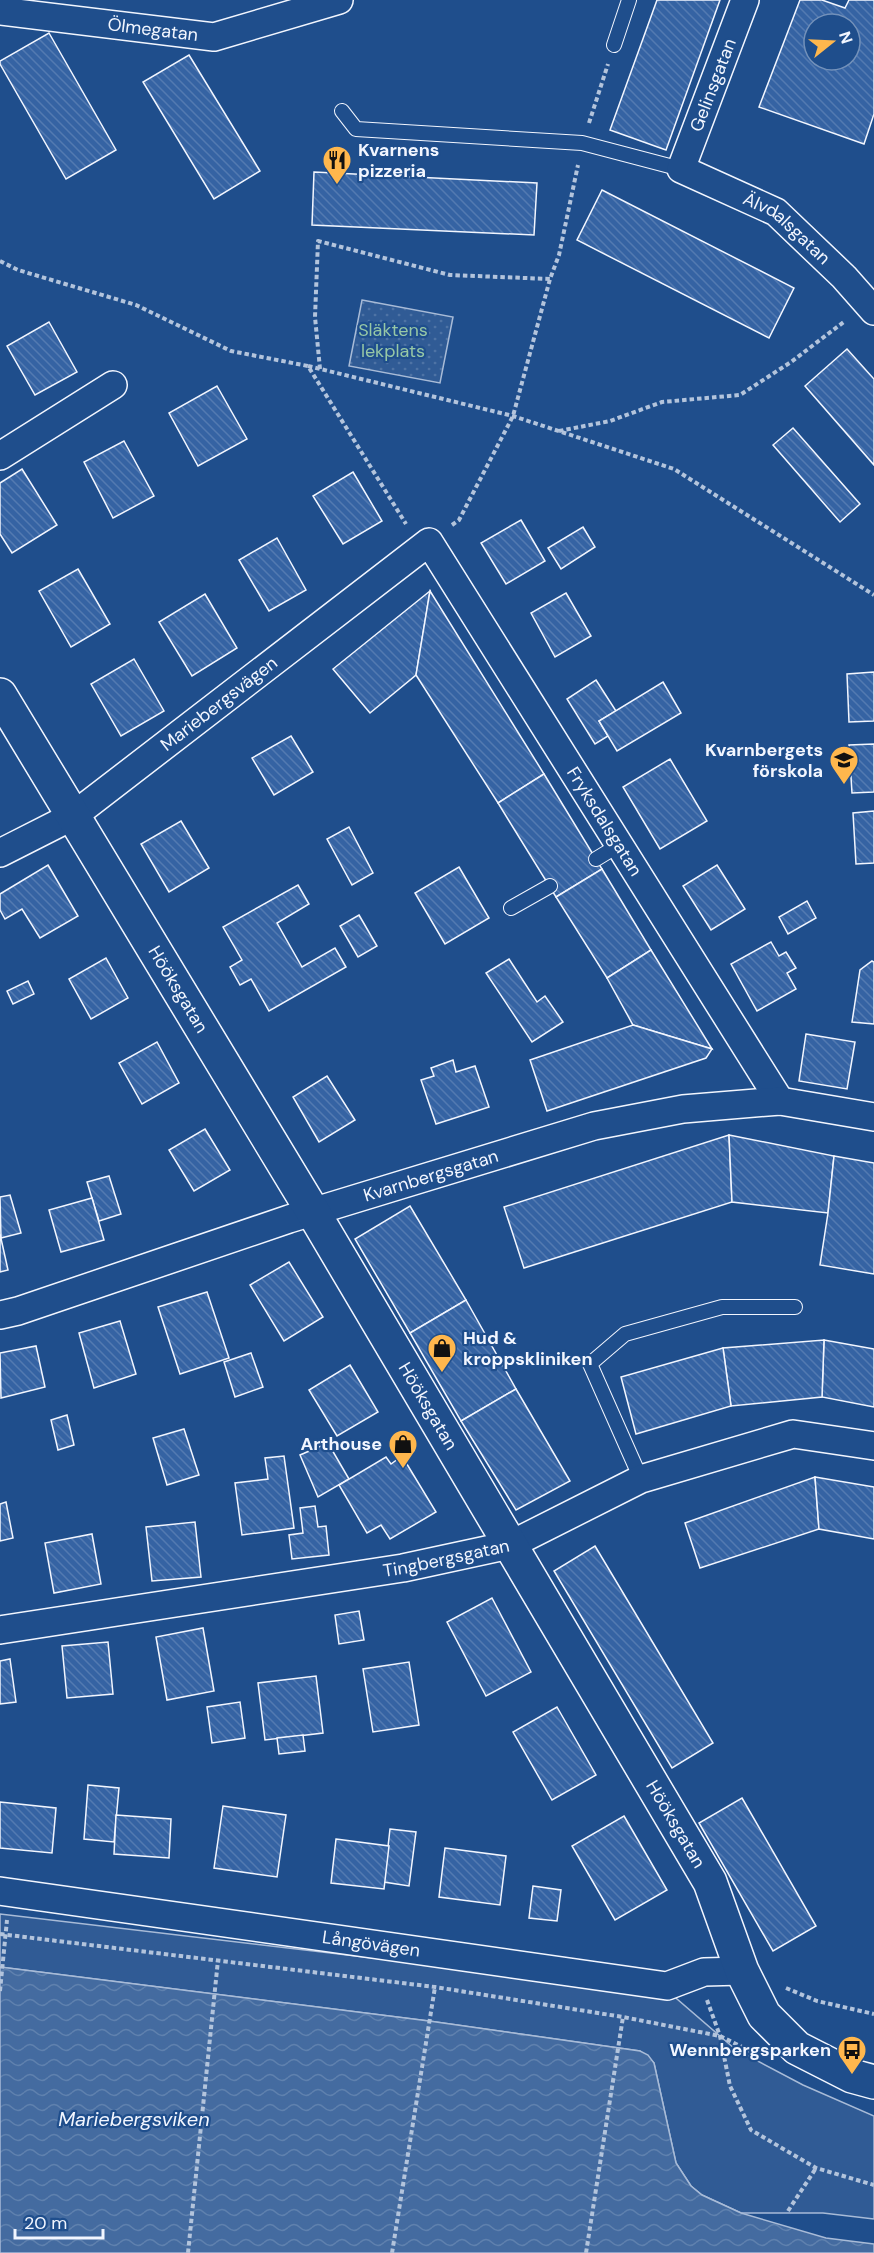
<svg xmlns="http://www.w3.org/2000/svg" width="874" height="2253" viewBox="0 0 874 2253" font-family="'DM Sans',sans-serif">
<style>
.green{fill:#305b95;stroke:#a8bbd7;stroke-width:1.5}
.park{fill:url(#park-dots);stroke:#a8bbd7;stroke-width:1.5}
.water{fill:url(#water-waves);stroke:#a8bbd7;stroke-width:1.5}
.building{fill:url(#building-back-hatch);stroke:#f2f6ff;stroke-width:1.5;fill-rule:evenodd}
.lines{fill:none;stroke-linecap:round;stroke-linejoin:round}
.lane-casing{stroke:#f2f6ff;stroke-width:16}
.street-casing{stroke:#f2f6ff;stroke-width:30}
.secondary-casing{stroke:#f2f6ff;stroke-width:36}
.path{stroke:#b3c4dc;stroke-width:4;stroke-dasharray:4.5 3;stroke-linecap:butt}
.lane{stroke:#1f4e8c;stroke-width:14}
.street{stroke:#1f4e8c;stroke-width:27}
.secondary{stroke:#1f4e8c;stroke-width:33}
.labels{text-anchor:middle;stroke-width:4.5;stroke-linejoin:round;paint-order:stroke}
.street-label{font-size:18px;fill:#f2f6ff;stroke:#1f4e8c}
.poi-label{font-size:18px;font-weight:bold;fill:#f2f6ff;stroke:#1f4e8c;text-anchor:end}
.park-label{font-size:18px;fill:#97c8a6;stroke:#1f4e8c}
.water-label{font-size:20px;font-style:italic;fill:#f2f6ff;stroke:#1f4e8c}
</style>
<defs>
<pattern id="park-dots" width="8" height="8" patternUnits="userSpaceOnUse" patternTransform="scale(1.5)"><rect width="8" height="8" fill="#305b95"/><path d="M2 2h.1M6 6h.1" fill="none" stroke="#4e73a5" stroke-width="1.8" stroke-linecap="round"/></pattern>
<pattern id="water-waves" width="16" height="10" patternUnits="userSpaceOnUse" patternTransform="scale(1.5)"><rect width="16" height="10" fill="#446ba0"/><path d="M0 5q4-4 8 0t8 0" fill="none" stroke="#5f81ae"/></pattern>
<pattern id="building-back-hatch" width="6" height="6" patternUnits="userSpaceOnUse" patternTransform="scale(1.5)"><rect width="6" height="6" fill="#3563a3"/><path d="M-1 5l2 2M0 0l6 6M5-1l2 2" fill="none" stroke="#537ab1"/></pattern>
</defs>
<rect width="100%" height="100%" fill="#1f4e8c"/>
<polygon class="green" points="0,1914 670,1993 735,2049 803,2085 874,2116 874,2219 823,2213 741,2213 702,2195 691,2186 676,2163 654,2063 640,2051 429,2021 0,1967"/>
<polygon class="park" points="362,300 453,317 440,383 349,366"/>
<polygon class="water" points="0,1967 429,2021 640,2051 648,2055 654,2063 676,2163 691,2186 702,2195 741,2213 826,2238 874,2244 874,2253 0,2253"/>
<g class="building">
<polygon points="657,0 720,0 666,150 610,130"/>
<path d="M800 0H822L845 8 849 0H874V114L864 144 759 107ZM814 24H850V60H814Z"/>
<polygon points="49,33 116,150 66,179 0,64 0,61"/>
<polygon points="189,55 260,171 214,199 143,82"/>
<polygon points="314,172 537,183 534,235 312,225"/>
<polygon points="602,190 794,288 769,338 577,240"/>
<polygon points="49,322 77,372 35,395 7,346"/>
<polygon points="847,349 874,379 874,465 805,386"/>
<polygon points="217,386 247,439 198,466 169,413"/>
<polygon points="793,428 860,504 840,522 773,445"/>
<polygon points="124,441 154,496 113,518 84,462"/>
<polygon points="22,469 57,525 12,553 0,534 0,483"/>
<polygon points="353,472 382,521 343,544 313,496"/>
<polygon points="521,520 545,561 506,584 481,543"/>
<polygon points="583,527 595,547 561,569 548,548"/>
<polygon points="277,538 306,590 269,611 239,560"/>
<polygon points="78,569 110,624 71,647 39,591"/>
<polygon points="430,591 416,675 370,713 333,669"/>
<polygon points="430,591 544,774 498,803 416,675"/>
<polygon points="566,593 591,636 555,657 531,613"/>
<polygon points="205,594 237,648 192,676 159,622"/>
<polygon points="134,659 164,711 121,736 91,684"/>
<polygon points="874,672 874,721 849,722 847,674"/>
<polygon points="596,680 616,711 599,721 608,736 595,744 567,699"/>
<polygon points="663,682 681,713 617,751 599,721"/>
<polygon points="291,736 313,772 274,795 252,758"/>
<polygon points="874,744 874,792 852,793 849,745"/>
<polygon points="670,759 707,821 660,849 623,787"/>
<polygon points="544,774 602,869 556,897 498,803"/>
<polygon points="874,811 874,863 856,864 853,813"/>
<polygon points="181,821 209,868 169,892 141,844"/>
<polygon points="349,827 373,873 352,885 327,839"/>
<polygon points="48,865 78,916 40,938 22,909 5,919 0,910 0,894"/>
<polygon points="717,865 745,909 711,930 683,886"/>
<polygon points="459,867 489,918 445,944 415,893"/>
<polygon points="602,869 651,950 607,978 556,897"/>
<polygon points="298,885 309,904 277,923 302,967 335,948 346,967 269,1011 251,979 240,985 230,967 242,960 223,927"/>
<polygon points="807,901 816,918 788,934 779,917"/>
<polygon points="359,915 377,946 358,957 340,926"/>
<polygon points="771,942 779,956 786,952 796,968 787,973 796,989 757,1011 731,964"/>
<polygon points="651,950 712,1049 633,1025 607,978"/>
<polygon points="106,958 128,998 91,1019 69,979"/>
<polygon points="509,959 537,1002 545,996 563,1022 532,1042 486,973"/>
<polygon points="872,961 874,962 874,1024 852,1022 860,970"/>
<polygon points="28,981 34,994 13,1004 7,991"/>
<polygon points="633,1025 712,1049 706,1058 547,1111 530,1060"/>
<polygon points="806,1034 855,1042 847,1089 799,1081"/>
<polygon points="157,1042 179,1083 142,1104 119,1063"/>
<polygon points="453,1060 456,1072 475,1066 489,1107 436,1124 421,1080 434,1076 431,1068"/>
<polygon points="327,1076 355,1120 319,1142 293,1097"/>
<polygon points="205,1129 230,1170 194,1191 169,1150"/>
<polygon points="729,1135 732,1202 524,1268 504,1207"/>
<polygon points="729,1135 834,1156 828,1213 732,1202"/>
<polygon points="834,1156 874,1163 874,1274 820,1265 828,1213"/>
<polygon points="109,1176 121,1214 99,1221 87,1182"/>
<polygon points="10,1195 21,1233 1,1238 0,1197"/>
<polygon points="92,1198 104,1240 61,1252 49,1210"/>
<polygon points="410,1206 466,1300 410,1333 355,1239"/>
<polygon points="0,1234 8,1270 0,1272"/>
<polygon points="289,1262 323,1317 284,1341 250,1285"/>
<polygon points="207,1292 229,1358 180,1374 158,1307"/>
<polygon points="466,1300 516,1389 461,1421 410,1333"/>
<polygon points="120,1321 136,1374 94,1388 79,1333"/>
<polygon points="824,1340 874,1349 874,1407 822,1397"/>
<polygon points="824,1340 822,1397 731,1406 723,1348"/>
<polygon points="36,1346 45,1387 1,1398 0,1353"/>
<polygon points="723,1348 731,1406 636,1434 621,1377"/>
<polygon points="251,1353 263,1387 235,1397 224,1362"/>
<polygon points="350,1365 378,1412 337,1436 309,1390"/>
<polygon points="516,1389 570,1481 516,1510 461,1421"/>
<polygon points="67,1415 74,1445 58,1450 51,1420"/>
<polygon points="184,1429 199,1475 167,1485 153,1438"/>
<polygon points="328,1443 349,1479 318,1497 300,1455"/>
<polygon points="284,1456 294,1528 242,1535 235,1483 268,1479 265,1458"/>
<polygon points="402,1456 436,1512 390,1539 381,1525 367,1533 339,1485 386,1457 391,1464"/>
<polygon points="815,1477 819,1529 700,1568 685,1523"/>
<polygon points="815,1477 874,1487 874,1539 819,1529"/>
<polygon points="6,1502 13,1538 0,1541 0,1504"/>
<polygon points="315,1506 318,1527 326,1526 329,1555 292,1559 289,1535 303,1533 300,1508"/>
<polygon points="195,1522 201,1577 152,1581 146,1527"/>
<polygon points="92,1534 101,1584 54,1593 45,1543"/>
<polygon points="595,1546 713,1743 672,1768 554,1571"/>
<polygon points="492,1598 531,1672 486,1696 447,1622"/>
<polygon points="359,1611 364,1640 339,1644 335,1615"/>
<polygon points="203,1628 214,1691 167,1700 156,1637"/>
<polygon points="108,1642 113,1694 67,1698 62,1646"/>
<polygon points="10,1659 16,1702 0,1704 0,1661"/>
<polygon points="409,1662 419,1725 373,1732 363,1669"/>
<polygon points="316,1676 323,1733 265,1740 258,1683"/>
<polygon points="240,1702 245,1738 212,1743 207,1707"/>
<polygon points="557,1707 596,1775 552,1800 513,1732"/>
<polygon points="303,1735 305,1751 279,1754 277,1738"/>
<polygon points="88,1785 119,1788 114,1842 84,1839"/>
<polygon points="742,1798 816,1926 773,1951 699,1823"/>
<polygon points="0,1802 56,1808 52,1853 0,1848"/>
<polygon points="223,1806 286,1815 277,1877 214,1868"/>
<polygon points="116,1815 171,1819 169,1858 114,1854"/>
<polygon points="624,1816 667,1890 615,1920 572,1846"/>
<polygon points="390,1829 416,1832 409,1886 384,1882"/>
<polygon points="336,1839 389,1846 384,1889 331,1883"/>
<polygon points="445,1848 506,1856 500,1905 439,1897"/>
<polygon points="533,1886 561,1890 557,1921 529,1918"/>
</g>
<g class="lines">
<g class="lane-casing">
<g id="lane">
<polyline points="614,45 629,0"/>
<polyline points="342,111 356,129 582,143 681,169"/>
<polyline points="596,859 619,845"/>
<polyline points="511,908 550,886"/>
<polyline points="641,1479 590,1364 625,1334 722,1307 795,1307"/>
</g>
</g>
<g class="street-casing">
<g id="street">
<path id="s1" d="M745 0 681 169 776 212 844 277 874 311"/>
<path id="s2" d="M0 11 214 37 339 0"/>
<polyline points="0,456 113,385"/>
<path id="s3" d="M0 853 73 816 429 542 780 1101"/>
<path id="s4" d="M0 1315 18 1311 289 1219 594 1126 683 1109 780 1101 874 1117"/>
<path id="s5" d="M0 1630 403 1568 510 1545 641 1479 793 1434 874 1446"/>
<path id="s6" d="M0 1891 667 1986 704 1972 742 1971"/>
</g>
</g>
<g class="secondary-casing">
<g id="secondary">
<path id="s7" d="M0 695 313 1212 710 1882 742 1971 764 2015 797 2048 852 2076 874 2082"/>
</g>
</g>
<g class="path">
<polyline points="589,123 608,64"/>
<polyline points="0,261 18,270 136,305 231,351 308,366 406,524"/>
<polyline points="308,366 513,416 674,469 874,595"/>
<polyline points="320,369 315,317 318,241 450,275 550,279"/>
<polyline points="559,431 610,421 662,402 740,395 791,362 845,321"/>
<polyline points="452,525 459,520 513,416 550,279 559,255 578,165"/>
<polyline points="0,1934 435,1987 623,2017 720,2036 756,2054"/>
<polyline points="786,1988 817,2001 874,2014"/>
<polyline points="0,1991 7,1920"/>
<polyline points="707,2000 720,2036 730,2086 751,2130 816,2168 874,2185"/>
<polyline points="788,2211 816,2168"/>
<polyline points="188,2253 218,1960"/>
<polyline points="392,2253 435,1987"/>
<polyline points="586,2253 623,2017"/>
</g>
<use href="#lane" class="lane"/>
<use href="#street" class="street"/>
<use href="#secondary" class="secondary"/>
</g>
<defs>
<g id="restaurant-pin" transform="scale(1.5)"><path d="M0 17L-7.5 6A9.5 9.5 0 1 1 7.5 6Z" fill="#ffb74d" stroke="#1f4e8c"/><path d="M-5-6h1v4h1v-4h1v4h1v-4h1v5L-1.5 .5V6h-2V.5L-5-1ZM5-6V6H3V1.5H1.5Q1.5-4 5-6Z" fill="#111"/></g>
<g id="school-pin" transform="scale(1.5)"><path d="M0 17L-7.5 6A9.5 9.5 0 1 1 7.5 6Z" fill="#ffb74d" stroke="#1f4e8c"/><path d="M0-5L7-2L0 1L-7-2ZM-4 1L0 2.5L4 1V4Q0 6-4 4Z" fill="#111"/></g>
<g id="shop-pin" transform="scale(1.5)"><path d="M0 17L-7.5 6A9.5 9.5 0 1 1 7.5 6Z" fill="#ffb74d" stroke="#1f4e8c"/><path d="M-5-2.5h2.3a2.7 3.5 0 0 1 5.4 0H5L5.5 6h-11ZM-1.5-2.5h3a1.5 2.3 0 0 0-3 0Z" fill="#111"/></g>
<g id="bus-pin" transform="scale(1.5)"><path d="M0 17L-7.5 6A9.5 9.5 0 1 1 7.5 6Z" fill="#ffb74d" stroke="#1f4e8c"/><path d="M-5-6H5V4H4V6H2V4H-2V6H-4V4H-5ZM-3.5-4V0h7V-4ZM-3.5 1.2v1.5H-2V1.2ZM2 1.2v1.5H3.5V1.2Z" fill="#111"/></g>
</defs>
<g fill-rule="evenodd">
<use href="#restaurant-pin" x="337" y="160"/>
<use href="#school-pin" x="844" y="760"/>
<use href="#shop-pin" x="442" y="1348"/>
<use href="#shop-pin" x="403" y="1444"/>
<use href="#bus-pin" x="852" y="2050"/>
</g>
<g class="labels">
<g class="street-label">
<text dy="6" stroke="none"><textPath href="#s2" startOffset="154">Ölmegatan</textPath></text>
<text transform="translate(713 85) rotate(-69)" y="6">Gelinsgatan</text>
<text dy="6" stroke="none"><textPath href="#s1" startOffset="303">Älvdalsgatan</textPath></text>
<text dy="6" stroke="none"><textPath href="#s3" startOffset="266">Mariebergsvägen</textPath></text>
<text dy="6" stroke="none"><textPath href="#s3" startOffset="861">Fryksdalsgatan</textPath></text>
<text dy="6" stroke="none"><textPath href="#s7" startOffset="344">Hööksgatan</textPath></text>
<text dy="6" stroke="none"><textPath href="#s4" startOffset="453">Kvarnbergsgatan</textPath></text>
<text dy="6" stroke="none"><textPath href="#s7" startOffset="830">Hööksgatan</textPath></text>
<text dy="6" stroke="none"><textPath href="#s5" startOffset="452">Tingbergsgatan</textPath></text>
<text dy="6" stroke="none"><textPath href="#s7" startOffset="1316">Hööksgatan</textPath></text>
<text dy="6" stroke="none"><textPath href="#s6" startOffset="375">Långövägen</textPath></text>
</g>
<g class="poi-label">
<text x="358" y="156" text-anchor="start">Kvarnens<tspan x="358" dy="21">pizzeria</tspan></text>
<text x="823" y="756">Kvarnbergets<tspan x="823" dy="21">förskola</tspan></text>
<text x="463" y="1344" text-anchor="start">Hud &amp;<tspan x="463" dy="21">kroppskliniken</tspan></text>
<text x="382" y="1450">Arthouse</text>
<text x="831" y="2056">Wennbergsparken</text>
</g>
<g class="park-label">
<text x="393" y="336">Släktens<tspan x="393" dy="21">lekplats</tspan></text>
</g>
<g class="water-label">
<text x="134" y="2126">Mariebergsviken</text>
</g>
</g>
<g transform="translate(832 42) rotate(72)"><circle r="28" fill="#1f4e8c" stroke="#7391ba" stroke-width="1.5"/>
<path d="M0-4.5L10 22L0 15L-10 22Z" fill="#ffb74d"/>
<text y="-9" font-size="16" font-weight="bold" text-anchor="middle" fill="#f2f6ff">N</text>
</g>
<path d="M15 2229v9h88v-9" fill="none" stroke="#f2f6ff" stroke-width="3"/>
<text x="24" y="2229" font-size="18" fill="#f2f6ff" stroke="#1f4e8c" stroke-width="4.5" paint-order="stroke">20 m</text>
</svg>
